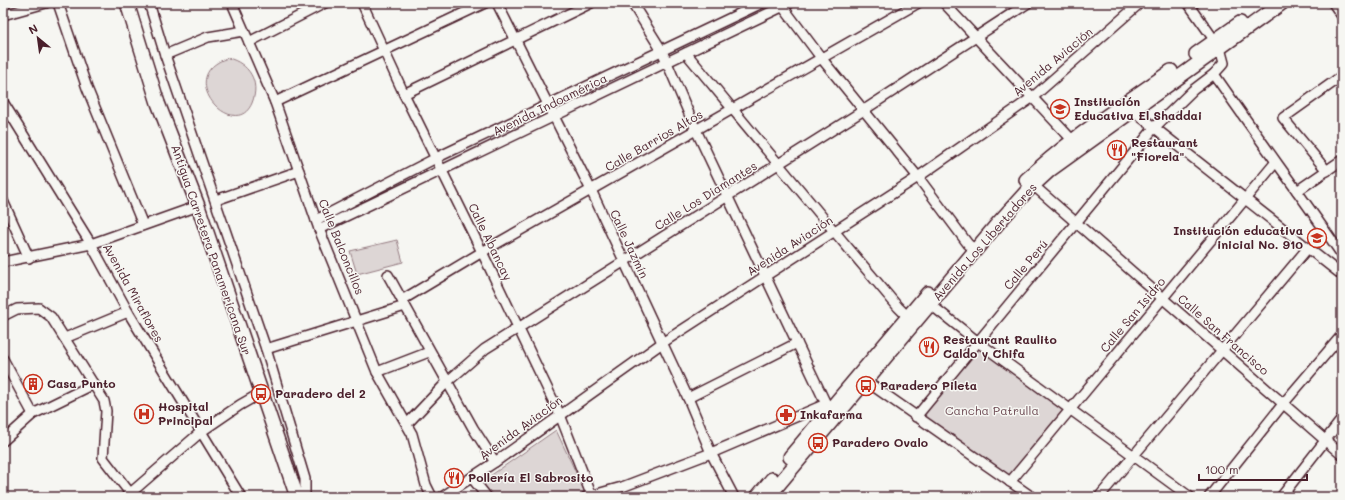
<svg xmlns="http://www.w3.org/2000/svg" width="1345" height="500" viewBox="0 0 1345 500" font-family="Mali,sans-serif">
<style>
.green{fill:#ddd6d5;stroke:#947a80}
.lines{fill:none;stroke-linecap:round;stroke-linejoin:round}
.minor-casing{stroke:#4a1f2b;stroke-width:12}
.highway-casing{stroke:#4a1f2b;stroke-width:16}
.minor{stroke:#f6f6f2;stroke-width:9}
.highway{stroke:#f6f6f2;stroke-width:13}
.labels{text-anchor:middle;stroke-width:3;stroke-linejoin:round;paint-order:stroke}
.street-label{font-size:12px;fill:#4a1f2b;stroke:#f6f6f2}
.poi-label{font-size:12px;font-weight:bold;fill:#4a1f2b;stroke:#f6f6f2;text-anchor:start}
.park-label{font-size:12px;fill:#6f4d56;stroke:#f6f6f2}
</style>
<rect width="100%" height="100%" fill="#f6f6f2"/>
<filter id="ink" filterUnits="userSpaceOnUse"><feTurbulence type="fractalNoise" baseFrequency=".025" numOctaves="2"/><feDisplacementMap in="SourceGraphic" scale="8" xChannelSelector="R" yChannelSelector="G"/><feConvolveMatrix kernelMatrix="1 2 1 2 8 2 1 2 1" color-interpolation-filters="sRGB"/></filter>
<g filter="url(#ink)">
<g class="green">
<path d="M228 58C248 63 261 81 252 103 235 143 172 76 228 58Z"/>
<polygon points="397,240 403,262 357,274 350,251"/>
<polygon points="979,347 1064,410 1009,477 923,415"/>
<polygon points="556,430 585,492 576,497 491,497 480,483"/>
</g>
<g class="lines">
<g class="minor-casing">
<g id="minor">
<polyline points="58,3 87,88 143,225"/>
<polyline points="149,3 165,55 266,349 305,479 305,497"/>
<polyline points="232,3 275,102 319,229 377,372 412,434 426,485 432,497"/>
<polyline points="362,3 404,94 482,252 560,415 591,494"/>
<polyline points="497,3 591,190 688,398 711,453 734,497"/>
<polyline points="632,3 662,51 696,130 826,404"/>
<polyline points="780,3 822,59 918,177 968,244 975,250"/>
<polyline points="944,3 1076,144"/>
<path d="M1188 3 1220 48 1224 63 1214 74C1256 135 1300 194 1342 255"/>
<polyline points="1333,3 1342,16"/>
<polyline points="3,15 46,3"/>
<polyline points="249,42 325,3"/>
<polyline points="686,53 834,231 898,307 912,321"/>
<polyline points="165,55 208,37 244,31"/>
<polyline points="404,94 591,3"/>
<polyline points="3,102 91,244 128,312 241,497"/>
<polyline points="275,102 485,3"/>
<polyline points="1132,110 1342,275"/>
<polyline points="1327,171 1283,118 1342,76"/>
<polyline points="1033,185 1342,455"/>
<polyline points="1297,191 1342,160"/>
<polyline points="216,200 299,171"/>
<polyline points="3,201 29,258"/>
<polyline points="316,220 436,158 762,3"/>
<polyline points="319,229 790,3"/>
<polyline points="3,262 91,244 198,206"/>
<polyline points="388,275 473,428 495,462"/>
<polyline points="402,300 482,252 918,3"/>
<polyline points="930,304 978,342 1190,497"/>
<polyline points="3,316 17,309 39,308 51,317 104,401 106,411 103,458 130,493"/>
<polyline points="65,338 128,312"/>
<polyline points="266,349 405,306"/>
<polyline points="3,359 33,414"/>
<polyline points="377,372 429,352"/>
<polyline points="866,381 1032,497"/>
<polyline points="688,398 797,343"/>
<polyline points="916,417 1154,128 1193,90 1214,74"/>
<polyline points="408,423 447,382 485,349 864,110 1028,3"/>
<polyline points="3,441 33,414 94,384"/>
<polyline points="472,478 487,497"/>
<polyline points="1010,482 1275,163"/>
<polyline points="126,497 202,431 240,405 261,393"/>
<polyline points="442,497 495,462 662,343 918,177 1033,97 1140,3"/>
<polyline points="586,497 622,487 711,453 826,404"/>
<polyline points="1099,497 1307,249"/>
<polyline points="1209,497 1283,404 1342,335"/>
<polyline points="1281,497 1342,419"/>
</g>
</g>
<g class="highway-casing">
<g id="highway">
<polyline points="127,3 158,103 198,206 297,497"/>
<polyline points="1196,54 1240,23"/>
<path d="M1026 180C1070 138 1122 106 1171 71"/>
<polyline points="790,457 928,293"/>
<polyline points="757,497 772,479"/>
<polyline points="768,497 999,222 1026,192 1050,170 1282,3"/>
</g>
</g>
<use href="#minor" class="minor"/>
<use href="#highway" class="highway"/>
</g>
</g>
<defs>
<g id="school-ring" transform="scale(1)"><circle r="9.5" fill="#f6f6f2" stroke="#c8321e" stroke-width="1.5"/><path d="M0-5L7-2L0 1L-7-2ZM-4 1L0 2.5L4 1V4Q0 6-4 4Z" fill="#c8321e"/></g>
<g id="restaurant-ring" transform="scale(1)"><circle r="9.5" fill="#f6f6f2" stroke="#c8321e" stroke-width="1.5"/><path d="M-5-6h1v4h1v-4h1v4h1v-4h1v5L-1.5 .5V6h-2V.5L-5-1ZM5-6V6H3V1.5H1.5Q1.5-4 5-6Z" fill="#c8321e"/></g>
<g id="building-ring" transform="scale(1)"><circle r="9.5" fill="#f6f6f2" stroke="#c8321e" stroke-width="1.5"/><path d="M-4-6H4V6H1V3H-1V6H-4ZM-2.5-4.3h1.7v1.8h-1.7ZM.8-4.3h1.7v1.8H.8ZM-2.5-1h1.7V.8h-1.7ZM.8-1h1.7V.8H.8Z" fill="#c8321e"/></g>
<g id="bus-ring" transform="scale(1)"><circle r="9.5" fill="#f6f6f2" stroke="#c8321e" stroke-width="1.5"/><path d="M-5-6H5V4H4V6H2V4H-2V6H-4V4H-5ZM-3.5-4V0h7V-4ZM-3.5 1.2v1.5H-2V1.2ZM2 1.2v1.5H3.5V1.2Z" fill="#c8321e"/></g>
<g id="hospital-ring" transform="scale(1)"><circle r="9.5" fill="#f6f6f2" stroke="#c8321e" stroke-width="1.5"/><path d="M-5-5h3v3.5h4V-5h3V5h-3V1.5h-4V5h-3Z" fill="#c8321e"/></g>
<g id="pharmacy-ring" transform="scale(1)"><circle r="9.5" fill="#f6f6f2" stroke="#c8321e" stroke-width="1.5"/><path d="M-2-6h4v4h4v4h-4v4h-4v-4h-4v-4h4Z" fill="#c8321e"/></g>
</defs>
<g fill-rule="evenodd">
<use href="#school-ring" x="1060" y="109"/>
<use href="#restaurant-ring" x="1117" y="150"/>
<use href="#school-ring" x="1317" y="238"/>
<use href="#restaurant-ring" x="929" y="347"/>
<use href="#building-ring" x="33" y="384"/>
<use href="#bus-ring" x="866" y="386"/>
<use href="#bus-ring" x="261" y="394"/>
<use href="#hospital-ring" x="144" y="414"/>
<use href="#pharmacy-ring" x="786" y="415"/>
<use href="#bus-ring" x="818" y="443"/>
<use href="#restaurant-ring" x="454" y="478"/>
</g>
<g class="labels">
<g class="street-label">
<text transform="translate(1053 62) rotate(-40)" y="4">Avenida Aviación</text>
<text transform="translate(550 105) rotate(-26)" y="4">Avenida Indoamérica</text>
<text transform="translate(654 141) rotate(-30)" y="4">Calle Barrios Altos</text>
<text transform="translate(706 196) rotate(-32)" y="4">Calle Los Diamantes</text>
<text transform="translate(490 242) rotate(64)" y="4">Calle Abancay</text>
<text transform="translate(985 242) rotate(-49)" y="4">Avenida Los Libertadores</text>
<text transform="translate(629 244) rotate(65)" y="4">Calle Jazmín</text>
<text transform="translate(790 246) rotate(-33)" y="4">Avenida Aviación</text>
<text transform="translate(341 247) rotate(68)" y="4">Calle Balconcillos</text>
<text transform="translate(211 250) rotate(71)" y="4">Antigua Carretera Panamericana Sur</text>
<text transform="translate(1026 265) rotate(-50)" y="4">Calle Perú</text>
<text transform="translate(133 293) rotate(61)" y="4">Avenida Miraflores</text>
<text transform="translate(1133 315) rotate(-50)" y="4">Calle San Isidro</text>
<text transform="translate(1223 335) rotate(41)" y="4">Calle San Francisco</text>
<text transform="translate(521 428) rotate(-36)" y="4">Avenida Aviación</text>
</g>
<g class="poi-label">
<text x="1074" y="106">Institución<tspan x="1074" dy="14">Educativa El Shaddai</tspan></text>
<text x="1131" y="147">Restaurant<tspan x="1131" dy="14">"Fiorela"</tspan></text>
<text x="1303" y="235" text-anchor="end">Institución educativa<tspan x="1303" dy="14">inicial No. 910</tspan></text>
<text x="943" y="344">Restaurant Raulito<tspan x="943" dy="14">Caldo y Chifa</tspan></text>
<text x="47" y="388">Casa Punto</text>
<text x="880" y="390">Paradero Pileta</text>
<text x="275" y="398">Paradero del 2</text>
<text x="158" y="411">Hospital<tspan x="158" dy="14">Principal</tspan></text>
<text x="800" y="419">Inkafarma</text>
<text x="832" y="447">Paradero Ovalo</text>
<text x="468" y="482">Pollería El Sabrosito</text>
</g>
<g class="park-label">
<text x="992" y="415">Cancha Patrulla</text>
</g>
</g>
<rect width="1345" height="500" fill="none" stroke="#f6f6f2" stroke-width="16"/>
<rect x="8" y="8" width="1329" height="484" fill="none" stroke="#4a1f2b" stroke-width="1.5" filter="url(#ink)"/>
<g transform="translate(38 38) rotate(331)" stroke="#f6f6f2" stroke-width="3" paint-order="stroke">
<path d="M0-3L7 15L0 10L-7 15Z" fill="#4a1f2b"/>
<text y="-6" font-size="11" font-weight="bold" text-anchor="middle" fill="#4a1f2b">N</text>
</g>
<path d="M1199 474v6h108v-6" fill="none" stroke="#4a1f2b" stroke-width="2"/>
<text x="1205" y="474" font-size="12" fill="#4a1f2b" stroke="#f6f6f2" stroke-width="3" paint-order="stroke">100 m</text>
</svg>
